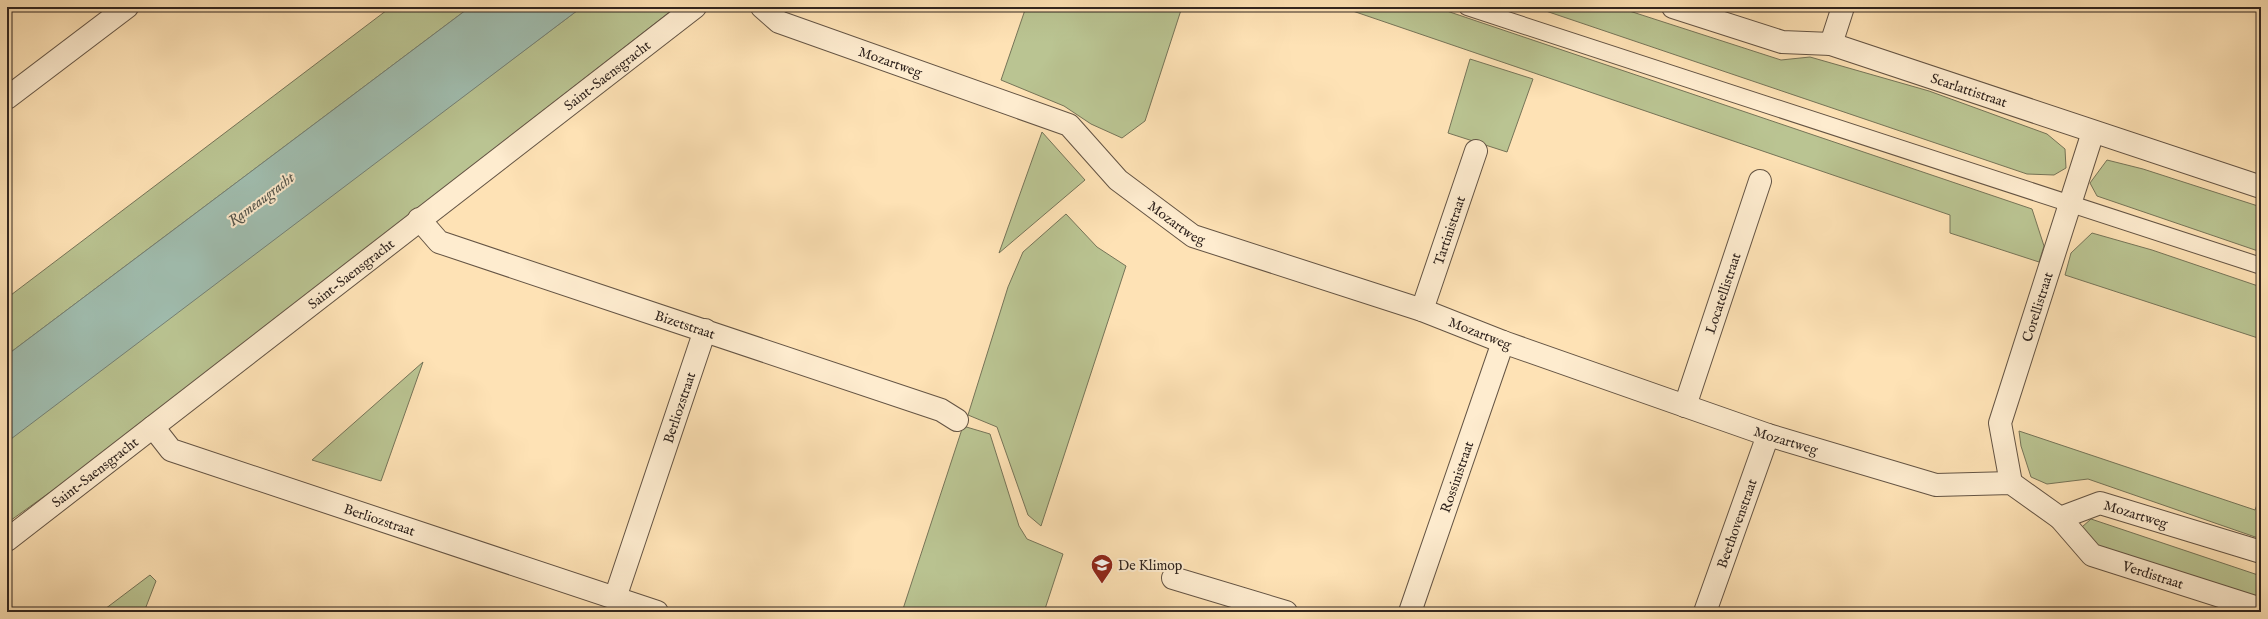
<svg xmlns="http://www.w3.org/2000/svg" width="2268" height="619" viewBox="0 0 2268 619" font-family="'IM FELL English',serif">
<style>
.green{fill:#bac492;stroke:#767458}
.water{fill:#a0bdaf;stroke:#748075}
.lines{fill:none;stroke-linecap:round;stroke-linejoin:round}
.lane-casing{stroke:#645444;stroke-width:18}
.street-casing{stroke:#645444;stroke-width:24}
.lane{stroke:#feeccf;stroke-width:16}
.street{stroke:#feeccf;stroke-width:22}
.labels{text-anchor:middle;stroke-width:4;stroke-linejoin:round;paint-order:stroke}
.street-label{font-size:14px;fill:#31251f;stroke:#feeccf}
.poi-label{font-size:14px;fill:#31251f;stroke:#feeccf;text-anchor:start}
.water-label{font-size:15px;font-style:italic;fill:#52534a;stroke:#feeccf}
</style>
<rect width="100%" height="100%" fill="#fee2b5"/>
<filter id="stains"><feTurbulence type="fractalNoise" baseFrequency=".005" numOctaves="4"/><feColorMatrix values="0 0 0 0 .2 0 0 0 0 .09 0 0 0 0 .02 0 0 0 .5 -.17"/></filter>
<radialGradient id="worn" r=".72"><stop offset=".6" stop-color="#630" stop-opacity="0"/><stop offset="1" stop-color="#630" stop-opacity=".3"/></radialGradient>
<g class="green">
<polygon points="391,7 470,7 7,355 7,298"/>
<polygon points="582,7 676,7 88,465 7,523 7,438"/>
<polygon points="1026,7 1182,7 1145,121 1122,138 1091,124 1064,106 1001,80"/>
<polygon points="1341,7 1435,7 2032,209 2044,246 2039,262 1950,233 1950,215"/>
<polygon points="1534,7 1617,7 1781,60 1810,57 1929,91 2047,134 2065,149 2066,168 2054,175 2027,174"/>
<polygon points="1470,59 1533,79 1507,152 1448,133"/>
<polygon points="1042,132 1085,180 999,253"/>
<polygon points="2107,160 2143,169 2261,207 2261,252 2097,196 2090,183"/>
<polygon points="1066,214 1097,247 1126,266 1041,526 1028,515 997,427 968,415 1008,287 1023,252"/>
<polygon points="2092,233 2152,250 2261,287 2261,339 2065,275 2071,253"/>
<polygon points="423,362 381,481 312,460"/>
<polygon points="963,426 990,434 1019,526 1027,539 1063,554 1044,612 902,612"/>
<polygon points="2019,431 2255,510 2261,494 2261,539 2088,479 2047,484 2031,477 2021,446"/>
<polygon points="2091,519 2261,576 2261,602 2082,543 2082,527"/>
<polygon points="150,575 156,581 144,612 101,612"/>
</g>
<polygon class="water" points="470,7 582,7 7,442 7,355"/>
<g class="lines">
<g class="lane-casing">
<polyline id="lane" points="1467,7 2261,266"/>
</g>
<g class="street-casing">
<g id="street">
<path id="s1" d="M762 7 779 22 1069 125 1118 180 1193 236 1422 310 1503 342 1768 435 1936 485 2011 483 2060 518 2100 503 2261 552"/>
<path id="s2" d="M1673 7 1782 42 1831 44 2261 187"/>
<polyline points="1831,44 1843,7"/>
<polyline points="7,98 127,7"/>
<path id="s3" d="M419 219 439 242 941 410 957 420"/>
<path id="s4" d="M1422 310 1476 151"/>
<path id="s5" d="M1685 406 1760 181"/>
<path id="s6" d="M153 427 171 450 657 612"/>
<path id="s7" d="M2011 483 2000 423 2093 132"/>
<path id="s8" d="M2060 518 2092 555 2261 609"/>
<path id="s9" d="M7 540 695 7"/>
<polyline points="1173,578 1286,612"/>
<path id="s10" d="M615 598 705 330"/>
<path id="s11" d="M1410 612 1503 342"/>
<path id="s12" d="M1705 612 1768 435"/>
</g>
</g>
<use href="#lane" class="lane"/>
<use href="#street" class="street"/>
</g>
<defs>
<g id="school-pin" transform="scale(1.15)"><path d="M0 17L-7.5 6A9.5 9.5 0 1 1 7.5 6Z" fill="#8f2418" stroke="#feeccf"/><path d="M0-5L7-2L0 1L-7-2ZM-4 1L0 2.5L4 1V4Q0 6-4 4Z" fill="#fff"/></g>
</defs>
<g fill-rule="evenodd">
<use href="#school-pin" x="1102" y="565"/>
</g>
<g class="labels">
<g class="street-label">
<text dy="5" stroke="none"><textPath href="#s1" startOffset="141">Mozartweg</textPath></text>
<text dy="5" stroke="none"><textPath href="#s9" startOffset="759">Saint-Saensgracht</textPath></text>
<text dy="5" stroke="none"><textPath href="#s2" startOffset="309">Scarlattistraat</textPath></text>
<text dy="5" stroke="none"><textPath href="#s1" startOffset="477">Mozartweg</textPath></text>
<text dy="5" stroke="none"><textPath href="#s4" startOffset="84">Tartinistraat</textPath></text>
<text dy="5" stroke="none"><textPath href="#s9" startOffset="435">Saint-Saensgracht</textPath></text>
<text dy="5" stroke="none"><textPath href="#s5" startOffset="119">Locatellistraat</textPath></text>
<text dy="5" stroke="none"><textPath href="#s7" startOffset="183">Corellistraat</textPath></text>
<text dy="5" stroke="none"><textPath href="#s3" startOffset="290">Bizetstraat</textPath></text>
<text dy="5" stroke="none"><textPath href="#s1" startOffset="801">Mozartweg</textPath></text>
<text dy="5" stroke="none"><textPath href="#s10" startOffset="201">Berliozstraat</textPath></text>
<text dy="5" stroke="none"><textPath href="#s1" startOffset="1125">Mozartweg</textPath></text>
<text dy="5" stroke="none"><textPath href="#s9" startOffset="111">Saint-Saensgracht</textPath></text>
<text dy="5" stroke="none"><textPath href="#s11" startOffset="143">Rossinistraat</textPath></text>
<text dy="5" stroke="none"><textPath href="#s1" startOffset="1497">Mozartweg</textPath></text>
<text dy="5" stroke="none"><textPath href="#s6" startOffset="249">Berliozstraat</textPath></text>
<text dy="5" stroke="none"><textPath href="#s12" startOffset="94">Beethovenstraat</textPath></text>
<text dy="5" stroke="none"><textPath href="#s8" startOffset="113">Verdistraat</textPath></text>
</g>
<g class="poi-label">
<text x="1118" y="570">De Klimop</text>
</g>
<g class="water-label">
<text transform="translate(261 199) rotate(-37)" y="5">Rameaugracht</text>
</g>
</g>
<rect width="2268" height="619" fill="none" stroke="#fee2b5" stroke-width="24"/>
<rect x="8" y="8" width="2252" height="603" fill="none" stroke="#31251f" stroke-width="2"/>
<rect x="12" y="12" width="2244" height="595" fill="none" stroke="#31251f"/>
<rect width="100%" height="100%" filter="url(#stains)"/>
<rect width="100%" height="100%" fill="url(#worn)"/>
</svg>
